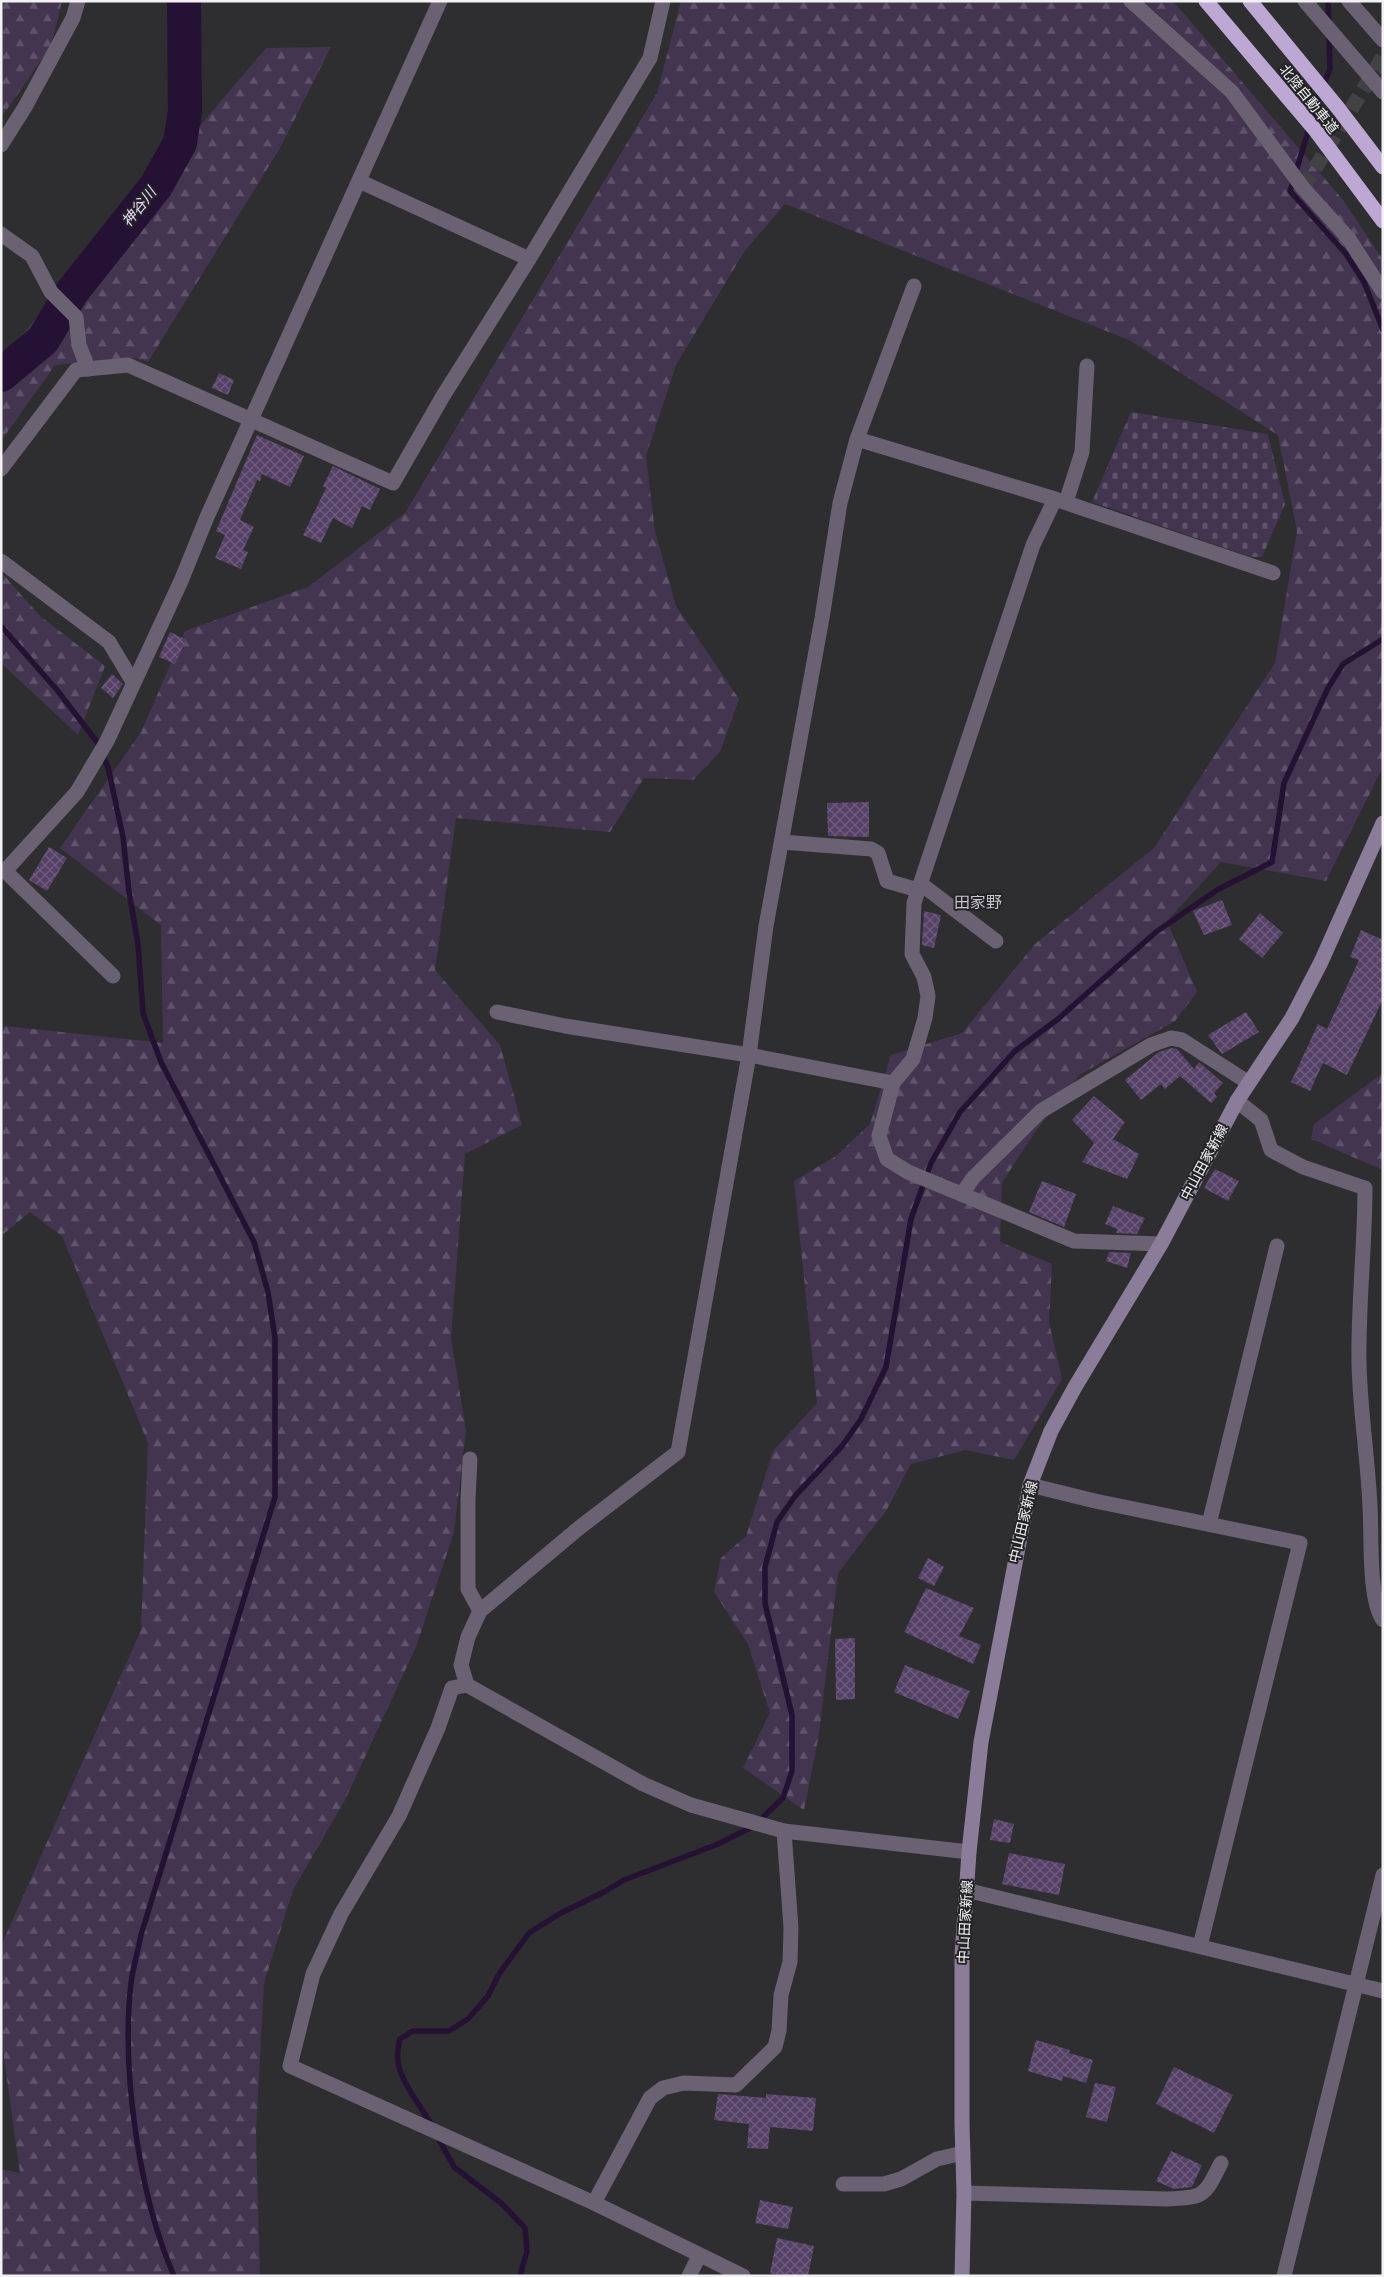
<svg xmlns="http://www.w3.org/2000/svg" width="1384" height="2277" viewBox="0 0 1384 2277" font-family="Georgia,'Noto Sans JP',serif">
<style>
.forest{fill:url(#forest-firs)}
.cemetery{fill:url(#cemetery-stones)}
.lines{fill:none;stroke-linecap:round;stroke-linejoin:round}
.stream{stroke:#241133;stroke-width:5.5}
.river{stroke:#241133;stroke-width:34}
.building{fill:url(#building-cross-hatch)}
.street-tunnel{stroke:#424144;stroke-width:15;stroke-dasharray:15 8;stroke-linecap:butt}
.street{stroke:#6a6173;stroke-width:15}
.secondary{stroke:#8b7d9a;stroke-width:15}
.highway{stroke:#bda7d3;stroke-width:15}
.labels{text-anchor:middle;stroke-width:4;stroke-linejoin:round;paint-order:stroke}
.street-label{font-size:14px;fill:#f2f2f3;stroke:#242326}
.water-label{font-size:15px;font-style:italic;fill:#e9d5fd;stroke:#242326}
.quarter-label{font-size:16px;fill:#c7c5c9;stroke:#242326}
</style>
<defs>
<pattern id="forest-firs" width="22" height="20" patternUnits="userSpaceOnUse" patternTransform="scale(1.25)"><rect width="22" height="20" fill="#433550"/><path d="M5 1l3.5 6h-7zM16 11l3.5 6h-7z" fill="#5f536a"/></pattern>
<pattern id="cemetery-stones" width="16" height="16" patternUnits="userSpaceOnUse" patternTransform="scale(1.25)"><rect width="16" height="16" fill="#433550"/><path d="M2 7V4a2 2 0 0 1 4 0v3zM10 15v-3a2 2 0 0 1 4 0v3z" fill="#5f536a"/></pattern>
<pattern id="building-cross-hatch" width="8" height="8" patternUnits="userSpaceOnUse" patternTransform="scale(1.25)"><rect width="8" height="8" fill="#554167"/><path d="M0 0l8 8M0 8l8-8" fill="none" stroke="#6e5d7d"/></pattern>
</defs>
<rect width="100%" height="100%" fill="#2e2d30"/>
<g class="forest">
<polygon points="1,1 62,1 51,46 1,118"/>
<polygon points="681,1 1173,1 1343,200 1383,260 1383,767 1326,881 1221,862 1167,921 1197,992 1175,1021 1079,1075 1035,1132 1002,1183 1000,1242 1052,1264 1049,1322 1062,1379 1014,1460 965,1450 911,1464 886,1511 838,1573 819,1734 804,1810 743,1768 770,1713 748,1644 714,1592 721,1558 746,1536 773,1451 817,1403 794,1181 836,1156 870,1124 891,1055 962,1033 1035,944 1154,848 1275,663 1297,531 1278,435 1129,340 785,204 744,252 676,365 646,456 655,531 676,606 739,699 720,752 693,780 644,778 610,832 456,818 435,970 500,1045 522,1125 465,1154 451,1338 466,1431 454,1532 416,1647 345,1800 293,1890 264,1983 256,2133 260,2276 2,2276 1,2169 20,2173 1,2036 1,1946 141,1630 148,1443 62,1236 30,1212 1,1236 1,1029 5,1026 163,1043 161,925 60,848 141,732 185,631 308,587 405,513 657,93"/>
<polygon points="331,47 280,148 148,362 136,358 55,365 1,441 1,360 266,48"/>
<polygon points="1,572 40,616 105,666 78,735 1,663"/>
<polygon points="1383,1073 1383,1170 1311,1139 1314,1124"/>
</g>
<polygon class="cemetery" points="1131,412 1268,434 1285,504 1262,557 1251,557 1092,502"/>
<g class="lines">
<g class="stream">
<polyline points="1328,1 1329,24"/>
<polyline points="1329,34 1330,69 1319,96 1290,191 1346,254 1364,282 1383,330"/>
<path d="M1 626 57 690 97 742 108 767 123 837 129 892 138 944 143 1013 161 1062 254 1242 268 1292 275 1338V1497L141 1935C138 1951 133 1967 131 1983 121 2070 139 2196 174 2276"/>
<path d="M432 2126C417 2098 389 2073 400 2039L413 2031H449L468 2019 488 1996 499 1974 529 1933 559 1914 604 1892 624 1880 718 1844 754 1826 783 1798 792 1771V1715L765 1603V1567L777 1522 795 1496 842 1446 861 1419 886 1367 911 1219 931 1163 960 1112 1015 1051 1058 1019 1156 932 1217 890 1272 862 1284 783 1328 688 1343 664 1383 639"/>
<polyline points="437,2136 454,2167 501,2203 525,2228 527,2251 520,2276"/>
</g>
<polyline class="river" points="1,375 43,340 72,292 156,186 180,143 185,111 184,1"/>
</g>
<g class="building">
<polygon points="219,373 234,380 228,395 212,388"/>
<polygon points="257,435 304,456 290,487 262,474 260,481 257,480 240,520 254,527 243,550 248,552 241,569 215,558 225,535 216,531"/>
<polygon points="333,466 380,489 370,510 362,506 352,528 333,518 321,543 303,535 326,488 323,486"/>
<polygon points="170,632 186,640 175,664 159,657"/>
<polygon points="112,674 123,684 113,698 101,688"/>
<polygon points="869,802 869,837 828,836 827,803"/>
<polygon points="49,847 67,858 47,891 29,880"/>
<polygon points="1222,900 1232,925 1204,935 1193,911"/>
<polygon points="924,911 941,915 934,948 922,945"/>
<polygon points="1260,913 1283,933 1262,958 1239,939"/>
<polygon points="1361,930 1383,940 1383,999 1347,1075 1323,1063 1310,1091 1291,1082 1318,1024 1327,1029 1359,960 1350,957"/>
<polygon points="1246,1012 1259,1032 1222,1054 1208,1035"/>
<polygon points="1172,1048 1177,1049 1194,1069 1199,1062 1223,1083 1214,1093 1217,1097 1211,1103 1180,1076 1165,1089 1161,1084 1141,1100 1125,1080 1159,1052"/>
<polygon points="1094,1096 1125,1122 1113,1139 1139,1154 1127,1179 1082,1162 1094,1143 1072,1120"/>
<polygon points="1215,1169 1239,1181 1228,1201 1204,1188"/>
<polygon points="1042,1181 1076,1194 1064,1227 1029,1212"/>
<polygon points="1113,1206 1145,1218 1137,1234 1116,1233 1117,1229 1105,1224"/>
<polygon points="1109,1252 1131,1253 1127,1268 1106,1261"/>
<polygon points="928,1558 944,1567 934,1586 918,1578"/>
<polygon points="926,1588 974,1608 959,1636 981,1645 973,1664 904,1632"/>
<polygon points="855,1638 855,1699 836,1700 835,1639"/>
<polygon points="905,1665 970,1691 958,1719 894,1692"/>
<polygon points="994,1819 1014,1824 1010,1843 990,1840"/>
<polygon points="1009,1853 1065,1864 1059,1895 1002,1884"/>
<polygon points="1036,2040 1070,2050 1069,2053 1093,2060 1086,2083 1063,2076 1062,2081 1028,2071"/>
<polygon points="1174,2067 1233,2095 1214,2133 1156,2104"/>
<polygon points="1095,2083 1116,2087 1107,2122 1086,2117"/>
<polygon points="718,2094 766,2098 766,2094 816,2098 813,2131 770,2127 768,2149 747,2148 749,2124 714,2120"/>
<polygon points="1171,2151 1202,2165 1192,2187 1174,2189 1156,2181"/>
<polygon points="760,2200 793,2207 788,2229 755,2223"/>
<polygon points="777,2238 814,2246 808,2276 782,2276 770,2273"/>
</g>
<g class="lines">
<polyline class="street-tunnel" points="1303,188 1383,57"/>
<g class="street">
<polyline points="1131,1 1232,92 1303,188 1349,239 1383,292"/>
<polyline points="1305,1 1383,92"/>
<polyline points="1349,1 1383,40"/>
<polyline points="1,145 25,107 73,18 78,1"/>
<polyline points="359,181 529,259 650,58 663,1"/>
<polyline points="1,234 32,256 51,292 76,317 79,345 88,369"/>
<polyline points="857,439 914,286"/>
<polyline points="1,469 76,370 128,365 393,483 443,396 529,259"/>
<polyline points="1066,502 1082,452 1087,366"/>
<polyline points="1,561 109,642 133,682"/>
<polyline points="782,842 871,849 878,853 887,881 918,890"/>
<polyline points="921,884 996,941"/>
<polyline points="113,976 5,871 77,792 107,741 181,581 207,517 440,1"/>
<polyline points="497,1012 565,1026 749,1055 893,1083 879,1136 887,1159 908,1172 1074,1241 1161,1244"/>
<polyline points="893,1083 913,1059 925,1018 928,996 924,977 912,954 914,903 1033,545 1055,499"/>
<path d="M1237 1101 1261 1120 1271 1150 1303 1167 1365 1188C1365 1247 1358 1304 1359 1363 1360 1411 1368 1459 1370 1507 1372 1535 1368 1598 1383 1620"/>
<polyline points="962,1194 973,1178 1041,1111 1151,1045 1171,1038 1182,1040 1249,1083"/>
<polyline points="470,1459 468,1499 468,1589 480,1611"/>
<polyline points="1030,1485 1095,1501 1300,1543 1200,1946"/>
<polyline points="1209,1524 1277,1246"/>
<polyline points="467,1685 452,1688 438,1728 399,1816 341,1914 313,1974 290,2066 594,2203 743,2276"/>
<polyline points="969,1852 784,1831 691,1805 643,1784 467,1685 461,1665 468,1637 480,1611 579,1528 678,1452 749,1055 766,926 822,618 840,503 857,439 1055,499 1273,573"/>
<polyline points="966,1890 1383,1991"/>
<polyline points="843,2184 884,2184 901,2179 937,2159 963,2153"/>
<path d="M964 2193 1167 2199C1205 2197 1204 2197 1221 2163"/>
<polyline points="594,2203 650,2098 663,2088 684,2083 736,2085 775,2047 779,2031 781,1995 790,1962 791,1928 784,1831"/>
<polyline points="689,2276 699,2256"/>
<polyline points="1284,2276 1383,1875"/>
</g>
<polyline class="secondary" points="962,2276 964,2193 962,2124 962,1956 969,1852 981,1742 1030,1485 1051,1431 1075,1387 1161,1244 1237,1101 1292,1018 1321,962 1383,823"/>
<g class="highway">
<polyline points="1206,1 1316,131 1383,221"/>
<polyline points="1250,1 1338,108 1383,167"/>
</g>
</g>
<g class="labels">
<g class="street-label">
<text transform="translate(1309 99) rotate(51)" y="5">北陸自動車道</text>
<text transform="translate(1204 1162) rotate(-62)" y="5">中山田家新線</text>
<text transform="translate(1023 1522) rotate(-77)" y="5">中山田家新線</text>
<text transform="translate(965 1922) rotate(-87)" y="5">中山田家新線</text>
</g>
<g class="water-label">
<text transform="translate(139 207) rotate(-52)" y="5">神谷川</text>
</g>
<g class="quarter-label">
<text x="978" y="908">田家野</text>
</g>
</g>
<rect width="1384" height="2277" fill="none" stroke="#f2f2f3" stroke-width="5"/>
</svg>
